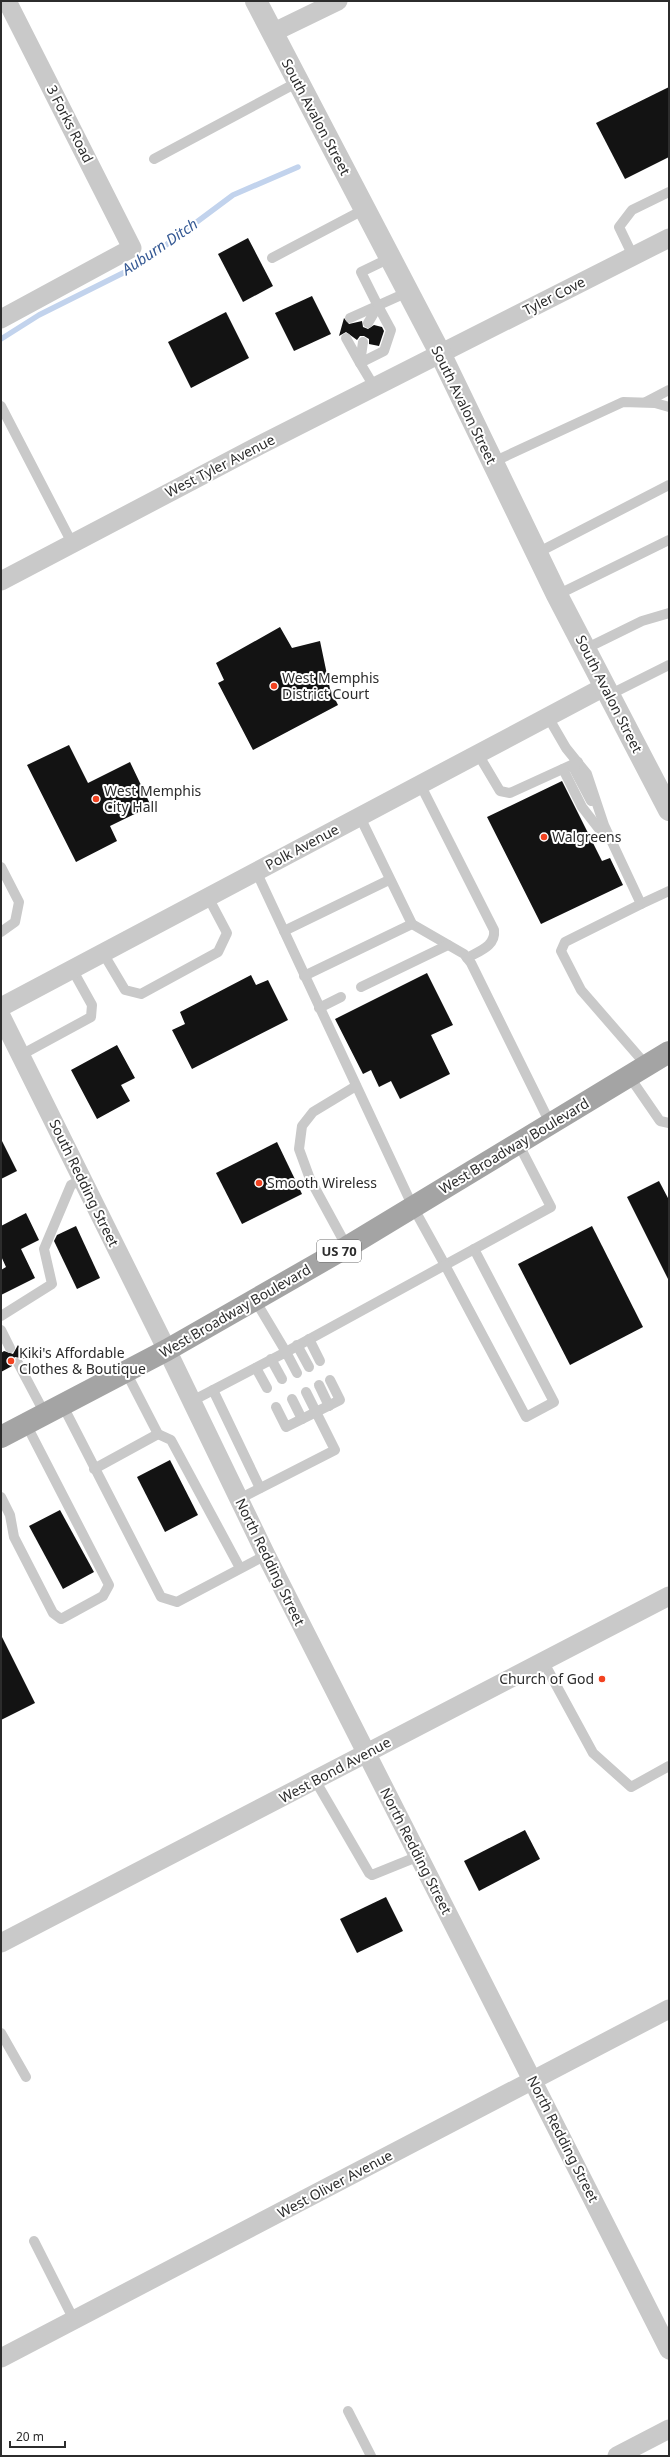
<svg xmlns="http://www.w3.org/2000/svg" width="670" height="2457" viewBox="0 0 670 2457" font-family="'Noto Sans',sans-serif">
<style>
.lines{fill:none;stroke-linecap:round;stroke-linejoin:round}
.stream{stroke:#c2d3ed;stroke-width:5.5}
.building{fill:#131313}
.service{stroke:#c9c9c9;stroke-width:10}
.minor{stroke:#c9c9c9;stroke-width:19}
.tertiary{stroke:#c9c9c9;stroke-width:22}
.primary{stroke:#a4a4a4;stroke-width:22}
.poi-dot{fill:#f24220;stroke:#fff;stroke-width:1.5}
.labels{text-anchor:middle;stroke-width:4;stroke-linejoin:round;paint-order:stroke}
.shield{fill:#fff;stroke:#6b6b6b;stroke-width:1}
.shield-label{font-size:13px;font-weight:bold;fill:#2c2c2c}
.street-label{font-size:14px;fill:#2c2c2c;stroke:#fff}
.poi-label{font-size:14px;fill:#2c2c2c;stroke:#fff;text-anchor:start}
.water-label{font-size:15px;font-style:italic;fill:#355994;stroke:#fff}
</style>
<rect width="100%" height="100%" fill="#fff"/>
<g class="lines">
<polyline class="stream" points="1,339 39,315 139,265 233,195 298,167"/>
</g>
<g class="building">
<polygon points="669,87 669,157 625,179 596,123"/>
<polygon points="248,238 273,286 243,302 218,254"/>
<polygon points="312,296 331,334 294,351 275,313"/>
<polygon points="226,312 249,358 191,388 168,342"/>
<polygon points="344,318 349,324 362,321 363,327 368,329 374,325 382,327 384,331 379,346 369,344 369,339 364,336 360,336 357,340 346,332 339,336"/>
<polygon points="280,627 292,648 320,641 330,689 338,705 253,750 218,683 224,680 216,663"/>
<polygon points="69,745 88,783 130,762 151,806 110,826 117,841 76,862 27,765"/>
<polygon points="562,781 602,861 610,858 623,885 541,924 487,817"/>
<polygon points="427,973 453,1025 431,1035 450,1074 400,1099 391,1081 379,1087 371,1070 363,1074 335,1019"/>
<polygon points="251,975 256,985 268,980 288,1020 192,1069 172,1030 185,1024 180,1012"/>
<polygon points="117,1045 135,1078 121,1085 130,1101 97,1119 71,1070"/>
<polygon points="1,1139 17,1171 1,1179"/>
<polygon points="277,1142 302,1194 242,1224 216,1173"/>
<polygon points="659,1181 669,1200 669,1281 627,1197"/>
<polygon points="26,1213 39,1240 21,1249 35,1278 1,1295 1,1270 6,1267 1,1256 1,1226"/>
<polygon points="76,1226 100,1278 77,1289 54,1241 57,1235"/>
<polygon points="592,1226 643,1327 570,1365 518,1264"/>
<polygon points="18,1345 25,1359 15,1357 12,1360 12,1366 1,1372 1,1353 4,1351 13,1354"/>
<polygon points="170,1460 198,1515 165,1532 137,1477"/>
<polygon points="60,1510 94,1572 63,1589 29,1526"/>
<polygon points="1,1635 35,1703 1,1720"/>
<polygon points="525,1830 540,1859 479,1891 464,1861"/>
<polygon points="386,1897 403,1931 357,1953 340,1919"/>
</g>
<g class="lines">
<g class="service">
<polyline points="154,159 298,82"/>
<polyline points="633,256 619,227 632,210 669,192"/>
<polyline points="272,258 365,209"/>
<polyline points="350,318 408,292"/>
<polyline points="368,323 378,306 361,272 390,258"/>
<polyline points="346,338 360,363 384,351 391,330 378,306"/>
<polyline points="363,342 360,363 375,388"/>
<polyline points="646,402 669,390"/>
<polyline points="1,406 72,543"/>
<polyline points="493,462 623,402 655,403 669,407"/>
<polyline points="537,553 669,485"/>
<polyline points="557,595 669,540"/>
<polyline points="585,649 642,621 669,613"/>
<polyline points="609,695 669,665"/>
<polyline points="548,717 566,748 587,774 604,825 641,904 669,891"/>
<polyline points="478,754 500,791 510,793 578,762"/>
<polyline points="572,765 591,801"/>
<polyline points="563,769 582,807 606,838"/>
<path d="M420 784 494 930C496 946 479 951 467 958"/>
<polyline points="360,817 412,924 464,954 471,963 550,1123"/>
<polyline points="1,867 19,902 15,922 1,932"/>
<polyline points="256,871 413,1207 445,1265 551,1207 518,1143"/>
<polyline points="641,904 565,942 561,951 581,990 647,1066"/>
<polyline points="284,931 389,880"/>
<polyline points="103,953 125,990 141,994 218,952 227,933 208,897"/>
<polyline points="304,976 412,924"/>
<polyline points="361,987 448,945"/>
<polyline points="319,1008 341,997"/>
<polyline points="21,1055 91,1017 92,1005 72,969"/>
<polyline points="629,1076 660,1121 669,1123"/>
<polyline points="347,1247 310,1179 299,1149 302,1126 313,1112 356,1086"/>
<polyline points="255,1300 286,1352 445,1265 526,1417 554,1402 474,1249"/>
<polyline points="1,1316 52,1284 44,1249 71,1185 83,1179"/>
<polyline points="1,1330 10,1348"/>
<polyline points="309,1339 320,1361"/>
<polyline points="297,1345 309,1367"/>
<polyline points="271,1359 282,1379"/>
<polyline points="18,1363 45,1414"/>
<polyline points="256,1368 267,1388"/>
<polyline points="126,1372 158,1434 171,1440 240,1568"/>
<polyline points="319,1385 329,1406"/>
<polyline points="213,1390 260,1488"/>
<polyline points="292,1399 302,1419"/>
<polyline points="192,1401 286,1352 297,1373"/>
<polyline points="63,1406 161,1597 177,1602 266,1555"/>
<polyline points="276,1407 286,1427 340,1400 330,1380"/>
<polyline points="94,1469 158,1434"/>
<polyline points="1,1497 10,1515 14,1537 53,1613 61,1619 103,1596 109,1585 26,1424"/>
<polyline points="239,1499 335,1450 306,1392"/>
<polyline points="543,1661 593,1753 631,1787 669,1766"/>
<polyline points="315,1780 369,1873 372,1875 419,1856"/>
<polyline points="1,2033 26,2077"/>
<polyline points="34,2241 74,2320"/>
<polyline points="348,2411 371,2456"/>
</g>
<g class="minor">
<polyline points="272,33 338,1"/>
<polyline points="1,319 132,248 7,1"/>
<polyline points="1,581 260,445 669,238"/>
<polyline points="1,1007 604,687"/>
<polyline points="1,1016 167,1350 266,1555 669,2350"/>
<polyline points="1,1943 669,1596"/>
<polyline points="1,2358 669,2009"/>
<polyline points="617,2456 669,2429"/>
</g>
<polyline class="tertiary" points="256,1 440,353 557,595 669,810"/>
<polyline class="primary" points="1,1437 167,1350 347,1247 669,1052"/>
</g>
<g class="poi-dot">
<circle cx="274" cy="686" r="4"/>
<circle cx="96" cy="799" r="4"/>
<circle cx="544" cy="837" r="4"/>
<circle cx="259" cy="1183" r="4"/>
<circle cx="11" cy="1361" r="4"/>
<circle cx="602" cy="1679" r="4"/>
</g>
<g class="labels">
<rect class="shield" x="317" y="1240" width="44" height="22" rx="3"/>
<g class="shield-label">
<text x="339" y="1256">US 70</text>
</g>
<g class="street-label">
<text transform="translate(316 117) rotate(62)" y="5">South Avalon Street</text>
<text transform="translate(70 124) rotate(63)" y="5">3 Forks Road</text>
<text transform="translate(554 296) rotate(-27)" y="5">Tyler Cove</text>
<text transform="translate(464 405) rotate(64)" y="5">South Avalon Street</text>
<text transform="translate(220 466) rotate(-27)" y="5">West Tyler Avenue</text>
<text transform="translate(609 694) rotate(63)" y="5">South Avalon Street</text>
<text transform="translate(302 847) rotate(-28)" y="5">Polk Avenue</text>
<text transform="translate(514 1146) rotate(-31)" y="5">West Broadway Boulevard</text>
<text transform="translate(84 1183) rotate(64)" y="5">South Redding Street</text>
<text transform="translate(235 1311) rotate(-30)" y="5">West Broadway Boulevard</text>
<text transform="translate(270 1562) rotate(64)" y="5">North Redding Street</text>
<text transform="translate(335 1770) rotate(-28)" y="5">West Bond Avenue</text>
<text transform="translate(416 1851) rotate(63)" y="5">North Redding Street</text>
<text transform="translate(563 2139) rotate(63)" y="5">North Redding Street</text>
<text transform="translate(335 2184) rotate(-28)" y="5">West Oliver Avenue</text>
</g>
<g class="poi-label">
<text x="282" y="683">West Memphis<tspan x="282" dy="16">District Court</tspan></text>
<text x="104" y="796">West Memphis<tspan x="104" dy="16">City Hall</tspan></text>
<text x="552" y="842">Walgreens</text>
<text x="267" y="1188">Smooth Wireless</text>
<text x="19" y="1358">Kiki's Affordable<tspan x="19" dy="16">Clothes &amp; Boutique</tspan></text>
<text x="594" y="1684" text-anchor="end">Church of God</text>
</g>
<g class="water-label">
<text transform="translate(160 247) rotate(-34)" y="5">Auburn Ditch</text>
</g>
</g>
<rect width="670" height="2457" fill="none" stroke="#2c2c2c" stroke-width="4"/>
<path d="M10 2441v6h55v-6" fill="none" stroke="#2c2c2c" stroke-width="2"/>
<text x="16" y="2441" font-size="12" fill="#2c2c2c" stroke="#ffffff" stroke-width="3" paint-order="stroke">20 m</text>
</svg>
